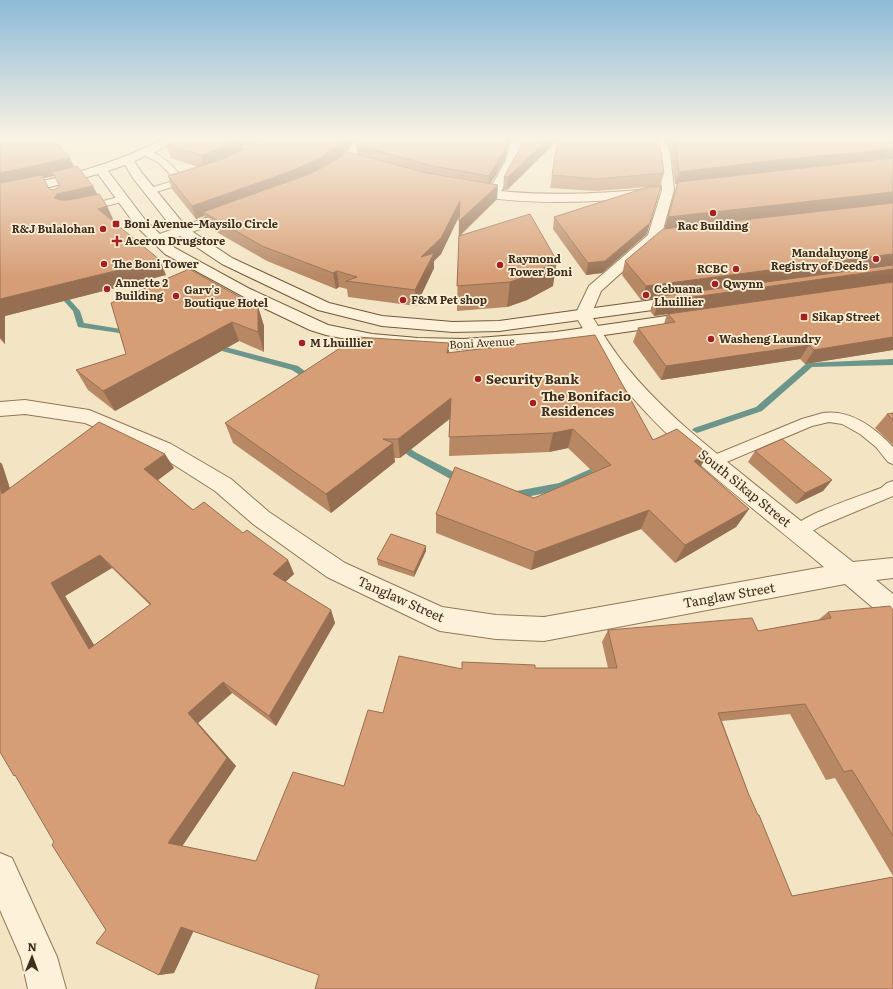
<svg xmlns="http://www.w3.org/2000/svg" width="893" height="989" viewBox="0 0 893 989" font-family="Literata,serif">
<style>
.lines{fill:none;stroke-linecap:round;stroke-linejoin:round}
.stream{fill:#6c968b;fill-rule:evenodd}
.lane-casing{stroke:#917658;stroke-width:2}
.street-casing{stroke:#917658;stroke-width:2}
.secondary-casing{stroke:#73573b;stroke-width:2}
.lane{fill:#fdf2d9;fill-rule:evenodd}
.street{fill:#fdf2d9;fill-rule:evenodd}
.secondary{fill:#fdf2d9;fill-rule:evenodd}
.wall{fill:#b88865;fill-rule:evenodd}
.shaded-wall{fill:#966f53}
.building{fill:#d69e76;stroke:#966f53;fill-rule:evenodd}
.poi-dot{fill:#a72021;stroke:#faefd5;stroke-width:1.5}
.labels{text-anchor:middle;stroke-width:3.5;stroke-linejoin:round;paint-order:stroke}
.far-poi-label{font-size:11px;font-weight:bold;fill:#3f2e1d;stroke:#faefd5;text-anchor:start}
.far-street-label{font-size:11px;fill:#3f2e1d;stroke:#faefd5}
.poi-label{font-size:13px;font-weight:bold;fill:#3f2e1d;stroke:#faefd5;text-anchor:start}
.street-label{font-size:13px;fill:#3f2e1d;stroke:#faefd5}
</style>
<rect width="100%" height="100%" fill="#f3e5c4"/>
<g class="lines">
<g class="stream">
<polygon points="58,288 60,289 80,311 84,323 133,331 137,333 133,335 78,327 73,311 54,290"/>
<polygon points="211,344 214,344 298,366 317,380 313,383 310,382 292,370 211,348"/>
<polygon points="893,359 893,365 812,367 762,411 697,433 692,430 694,428 756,407 807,363"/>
<polygon points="398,440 415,452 467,479 469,482 467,485 461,485 409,456 395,445 393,443"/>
<polygon points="604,463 607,464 609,467 607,470 561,490 511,500 507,499 506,496 507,493 511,492 559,483"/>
</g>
<g class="lane-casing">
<g id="lane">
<path d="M143 151C158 149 174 168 183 178L191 175 195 178 194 180 153 193H147L146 191 147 189 176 180 158 162 143 155Z"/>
<polygon points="122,196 125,197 127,199 125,201 84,212 79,209 81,207"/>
<path d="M823 413C851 409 875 428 893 447V464L888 462 876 447 860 434 842 424 829 422 812 426 717 466 712 468 707 466 704 462 707 458 802 419Z"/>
<path d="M893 481V496L821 526 804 536 798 538 792 536 790 531C797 516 863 495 881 488L887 483Z"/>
</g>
</g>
<g class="street-casing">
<g id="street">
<path d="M357 138H368C360 150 341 178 325 174L323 172 325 170 343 157Z"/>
<path d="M512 138H522C520 158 511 174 501 191 551 196 600 194 649 189L653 190 655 193 653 196C641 199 627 199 614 200 566 203 510 204 464 193L462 190 464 187 468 186 490 189 506 160Z"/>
<path d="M654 138H664L670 153 674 190 661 237 601 291 591 315C602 332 612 349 625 365 657 405 697 438 736 469 775 501 814 531 853 562L893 558V578L876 580 893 594V621L884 617 845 584 544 641 496 639 440 631 431 627 327 577 253 524 215 491 157 454 85 423 25 414 0 416V402L25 400 89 410 171 444 231 479 269 512 345 563 442 607 496 615 544 617 824 567C752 506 671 449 613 374 598 355 587 335 575 315L589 286 648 235 662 190 658 153Z"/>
<polygon points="234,208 239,209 240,212 239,215 161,243 156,244 151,243 149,240 151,237"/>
<polygon points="0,853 12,858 57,957 66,989 28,989 21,958 0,910"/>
</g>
</g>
<g class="secondary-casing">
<path id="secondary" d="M166 138H180L157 151 134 161 142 173 187 228 232 258 329 303 382 316 453 322 499 321 682 296 688 298 690 301 688 304 682 306 499 331 453 332 382 326 318 310 222 264 177 234 133 178 125 165 108 171 146 221 175 248 248 288 328 325 372 334 418 338 464 339 556 332 694 312 700 314 702 317 700 320 694 322 556 342 464 349H418L372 344 326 335 310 330 266 309 165 254 136 226 98 174 46 188 0 198V190C58 179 113 165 166 138Z"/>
</g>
<use href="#lane" class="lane"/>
<use href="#street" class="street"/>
<use href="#secondary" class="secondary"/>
</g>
<g class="wall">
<path d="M0 138 70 158 74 167 93 186 97 194 114 221H113L166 275 5 316V344L0 339ZM54 176 60 187 54 190 49 189 44 178Z"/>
<path d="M174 138H356L347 150 339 158 357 154 356 145 360 138H510L505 159 491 183 497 199 460 236 553 286 527 300 507 307 457 311 459 217 441 254 434 261V268L416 306 348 297 347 289 339 287 336 289 267 261 208 227 204 216 196 219 172 189 168 176 198 167 171 158 166 144ZM242 145 251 146 243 149Z"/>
<polygon points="522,138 659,138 664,173 660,186 596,191 550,188 558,140 507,190 503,190 504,177 520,148"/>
<polygon points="666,138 893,138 893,282 807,294 893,282 893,350 805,364 800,359 661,380 633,342 638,328 664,324 667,314 654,316 650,311 654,299 641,300 622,275 625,261 664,229 677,184 675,184 671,153"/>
<polygon points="554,217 647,234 602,273 586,275 553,229"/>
<polygon points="258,307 264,326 264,352 239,341 115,411 88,390 76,370 126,354"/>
<polygon points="449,343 449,353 653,440 701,467 749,509 736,527 675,563 641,529 531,570 436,533 436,514 534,498 593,472 568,448 549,452 449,456 450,418 400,458 394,458 395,462 331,513 233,443 225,423"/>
<polygon points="893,413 893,445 875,428 887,414"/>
<polygon points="755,451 832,480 823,491 796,504 748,462"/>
<path d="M2 464 10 488 174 468 158 480 193 510 243 533 288 560 294 574 285 582 331 610 335 623 276 726 232 693 198 723 236 766 182 846 256 861 344 786 383 713 462 669 608 668 602 642 608 630 758 631 818 620 828 612 893 610V876L835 778 826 780 790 714 722 721 749 795 792 896 893 877V989L319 975 193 931 174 973 159 975 106 930 54 842ZM112 568 150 605 94 645 65 596Z"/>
<polygon points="426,546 426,551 414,577 378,565 377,559"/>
</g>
<g class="shaded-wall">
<polygon points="239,138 241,138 244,152 205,170 201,155"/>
<polygon points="345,138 356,138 347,150 335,162 321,171 203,212 204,216 196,219 192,206"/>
<polygon points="508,138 510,138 505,159 488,188 489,176"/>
<polygon points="549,138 558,138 558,140 507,190 508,177"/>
<polygon points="893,149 893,161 772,173 675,184 679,172 777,160"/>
<polygon points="70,158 76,171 0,188 0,173"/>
<polygon points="498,185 497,199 459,236 459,221"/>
<polygon points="93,186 100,200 65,208 54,198 57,194"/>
<polygon points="661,186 647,234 602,273 586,275 588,263"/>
<polygon points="893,192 893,205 664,230 668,217"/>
<polygon points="460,201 459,216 441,254 434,261 434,268 416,306 415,290 421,257"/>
<polygon points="107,206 114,221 105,223 98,209"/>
<polygon points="893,254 893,267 654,297 654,299 641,300 646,286"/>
<polygon points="160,260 166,275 5,316 5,344 0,337 0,299"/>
<polygon points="557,261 553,286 527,300 507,307 510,282"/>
<polygon points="893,269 893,282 654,316 658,302"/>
<polygon points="337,271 339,287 336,289 333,273"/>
<polygon points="258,307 264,326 264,352 258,332"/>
<polygon points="232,322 239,341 115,411 103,391"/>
<polygon points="893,337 893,350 805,364 814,350"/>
<polygon points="449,343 449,363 447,353"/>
<polygon points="809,345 800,359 661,380 666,366"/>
<polygon points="451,398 451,418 400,458 398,439"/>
<polygon points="573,429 568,448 549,452 553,433"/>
<polygon points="393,443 395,462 331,513 326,494"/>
<polygon points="165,454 174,468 154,483 144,469"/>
<polygon points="708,454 697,473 694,461"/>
<polygon points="0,462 2,464 16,508 2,494 0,488"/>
<polygon points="832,480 823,491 796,504 805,493"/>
<polygon points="749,509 736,527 675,563 685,545"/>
<polygon points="649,510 641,529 531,570 535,552"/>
<polygon points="426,546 426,551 414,577 414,572"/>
<polygon points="100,555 112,568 65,596 103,660 89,649 51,583"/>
<polygon points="288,560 294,574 280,587 273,574"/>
<polygon points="331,610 335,623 276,726 269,716"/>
<polygon points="223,682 232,693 198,723 236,766 181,848 168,843 188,713"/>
<polygon points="181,927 195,928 174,973 159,975"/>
</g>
<g class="building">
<polygon points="0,138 53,138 70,158 0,173"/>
<polygon points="174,138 239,138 211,152 201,155 166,144"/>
<polygon points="259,138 345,138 333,149 319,159 286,173 192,206 168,176 223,159 250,146 259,139"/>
<polygon points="360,138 508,138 506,147 489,176 433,166 356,145"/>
<polygon points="522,138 549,138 508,177 504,177 520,148"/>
<polygon points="558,138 659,138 664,173 598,179 552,175"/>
<polygon points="674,138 893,138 893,149 777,160 679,172 675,141"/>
<polygon points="348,152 427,173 498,185 459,221 460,201 441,238 421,257 434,253 415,290 346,281 357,277 337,271 333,273 262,246 203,212 312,173 336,160"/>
<polygon points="893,158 893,192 668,217 678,182"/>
<polygon points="77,166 93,186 57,194 54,198 60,200 68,200 99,194 107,206 98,209 160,260 0,299 0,183 42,175 49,189 54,190 60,186 52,172"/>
<polygon points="661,186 650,223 605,261 588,263 554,217 648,187"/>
<polygon points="893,203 893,254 646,286 625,261 663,229"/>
<polygon points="530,214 557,261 530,275 510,282 457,286 459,236"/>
<polygon points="893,265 893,269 658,302 654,297"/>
<polygon points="189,269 258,307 258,332 232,322 103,391 76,370 126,354 111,303"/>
<polygon points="893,282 893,337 814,350 809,345 666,366 638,328 675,322 668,314"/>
<polygon points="595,335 653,440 677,429 708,454 694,461 749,509 685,545 649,510 535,552 436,514 455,467 534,498 611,465 573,429 553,433 449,437 451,398 398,439 383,439 393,443 326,494 225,423 357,337 449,343 447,353"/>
<polygon points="893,413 893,420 887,414"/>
<path d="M99 422 165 454 144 469 193 510 204 502 243 533 247 530 288 560 273 574 331 610 269 716 223 682 188 713 227 758 168 843 256 861 293 772 344 786 368 710 383 713 399 656 462 669V662L535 665V668H617L608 630 752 618 758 631 831 618 828 612 890 606 893 610V836L852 770 844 772 805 704 718 713 749 795 758 815H759L792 896 893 877V989H315L319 975 181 927 159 975 96 943 106 930 52 845 54 842 15 775 14 776 0 752V488L2 494ZM100 555 151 604 89 649 51 583Z"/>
<polygon points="782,439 832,480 805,493 755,451"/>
<polygon points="391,534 426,546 414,572 377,559"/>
</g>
<linearGradient id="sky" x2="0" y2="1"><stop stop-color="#8dbbd7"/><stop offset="0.5" stop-color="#faf3e4"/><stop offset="1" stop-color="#faf3e4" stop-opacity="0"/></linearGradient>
<rect width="893" height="277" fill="url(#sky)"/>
<g class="poi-dot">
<circle cx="713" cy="213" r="4"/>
<rect x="112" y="220" width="8" height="8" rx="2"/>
<circle cx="103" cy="229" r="4"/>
<path d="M115 235h4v4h4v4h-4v4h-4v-4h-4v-4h4z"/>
<circle cx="876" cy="259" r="4"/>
<circle cx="104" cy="264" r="4"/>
<circle cx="500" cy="265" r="4"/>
<circle cx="736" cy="269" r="4"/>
<circle cx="715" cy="284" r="4"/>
<circle cx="107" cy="289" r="4"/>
<circle cx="646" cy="295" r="4"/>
<circle cx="176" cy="296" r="4"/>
<circle cx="403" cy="300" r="4"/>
<rect x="800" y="313" width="8" height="8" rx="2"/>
<circle cx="711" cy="339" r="4"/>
<circle cx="302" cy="343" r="4"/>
<circle cx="478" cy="379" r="4"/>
<circle cx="533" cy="403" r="4"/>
</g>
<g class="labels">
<g class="far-poi-label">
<text x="124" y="228">Boni Avenue–Maysilo Circle</text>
<text x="713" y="230" text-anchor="middle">Rac Building</text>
<text x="95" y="233" text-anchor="end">R&amp;J Bulalohan</text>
<text x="125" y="245">Aceron Drugstore</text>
<text x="868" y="257" text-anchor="end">Mandaluyong<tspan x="868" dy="13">Registry of Deeds</tspan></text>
<text x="508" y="263">Raymond<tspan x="508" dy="13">Tower Boni</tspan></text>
<text x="112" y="268">The Boni Tower</text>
<text x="728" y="273" text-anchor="end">RCBC</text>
<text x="115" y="287">Annette 2<tspan x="115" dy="13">Building</tspan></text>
<text x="723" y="288">Qwynn</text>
<text x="654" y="293">Cebuana<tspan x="654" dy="13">Lhuillier</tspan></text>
<text x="184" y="294">Garv's<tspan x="184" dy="13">Boutique Hotel</tspan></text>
<text x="411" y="304">F&amp;M Pet shop</text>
<text x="812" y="321">Sikap Street</text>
<text x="719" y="343">Washeng Laundry</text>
<text x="310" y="347">M Lhuillier</text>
</g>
<g class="far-street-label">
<text transform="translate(482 343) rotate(-3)" y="4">Boni Avenue</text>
</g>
<g class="poi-label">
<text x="486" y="384">Security Bank</text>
<text x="541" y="401">The Bonifacio<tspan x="541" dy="15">Residences</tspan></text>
</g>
<g class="street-label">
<text transform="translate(745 488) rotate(39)" y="5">South Sikap Street</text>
<text transform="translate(729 595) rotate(-10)" y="5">Tanglaw Street</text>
<text transform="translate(401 599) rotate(24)" y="5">Tanglaw Street</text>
</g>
</g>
<g transform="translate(32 957) rotate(1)" stroke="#faefd5" stroke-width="3" paint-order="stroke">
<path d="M0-3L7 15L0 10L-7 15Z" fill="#3f2e1d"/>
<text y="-6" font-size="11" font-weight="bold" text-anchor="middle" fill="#3f2e1d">N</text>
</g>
</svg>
